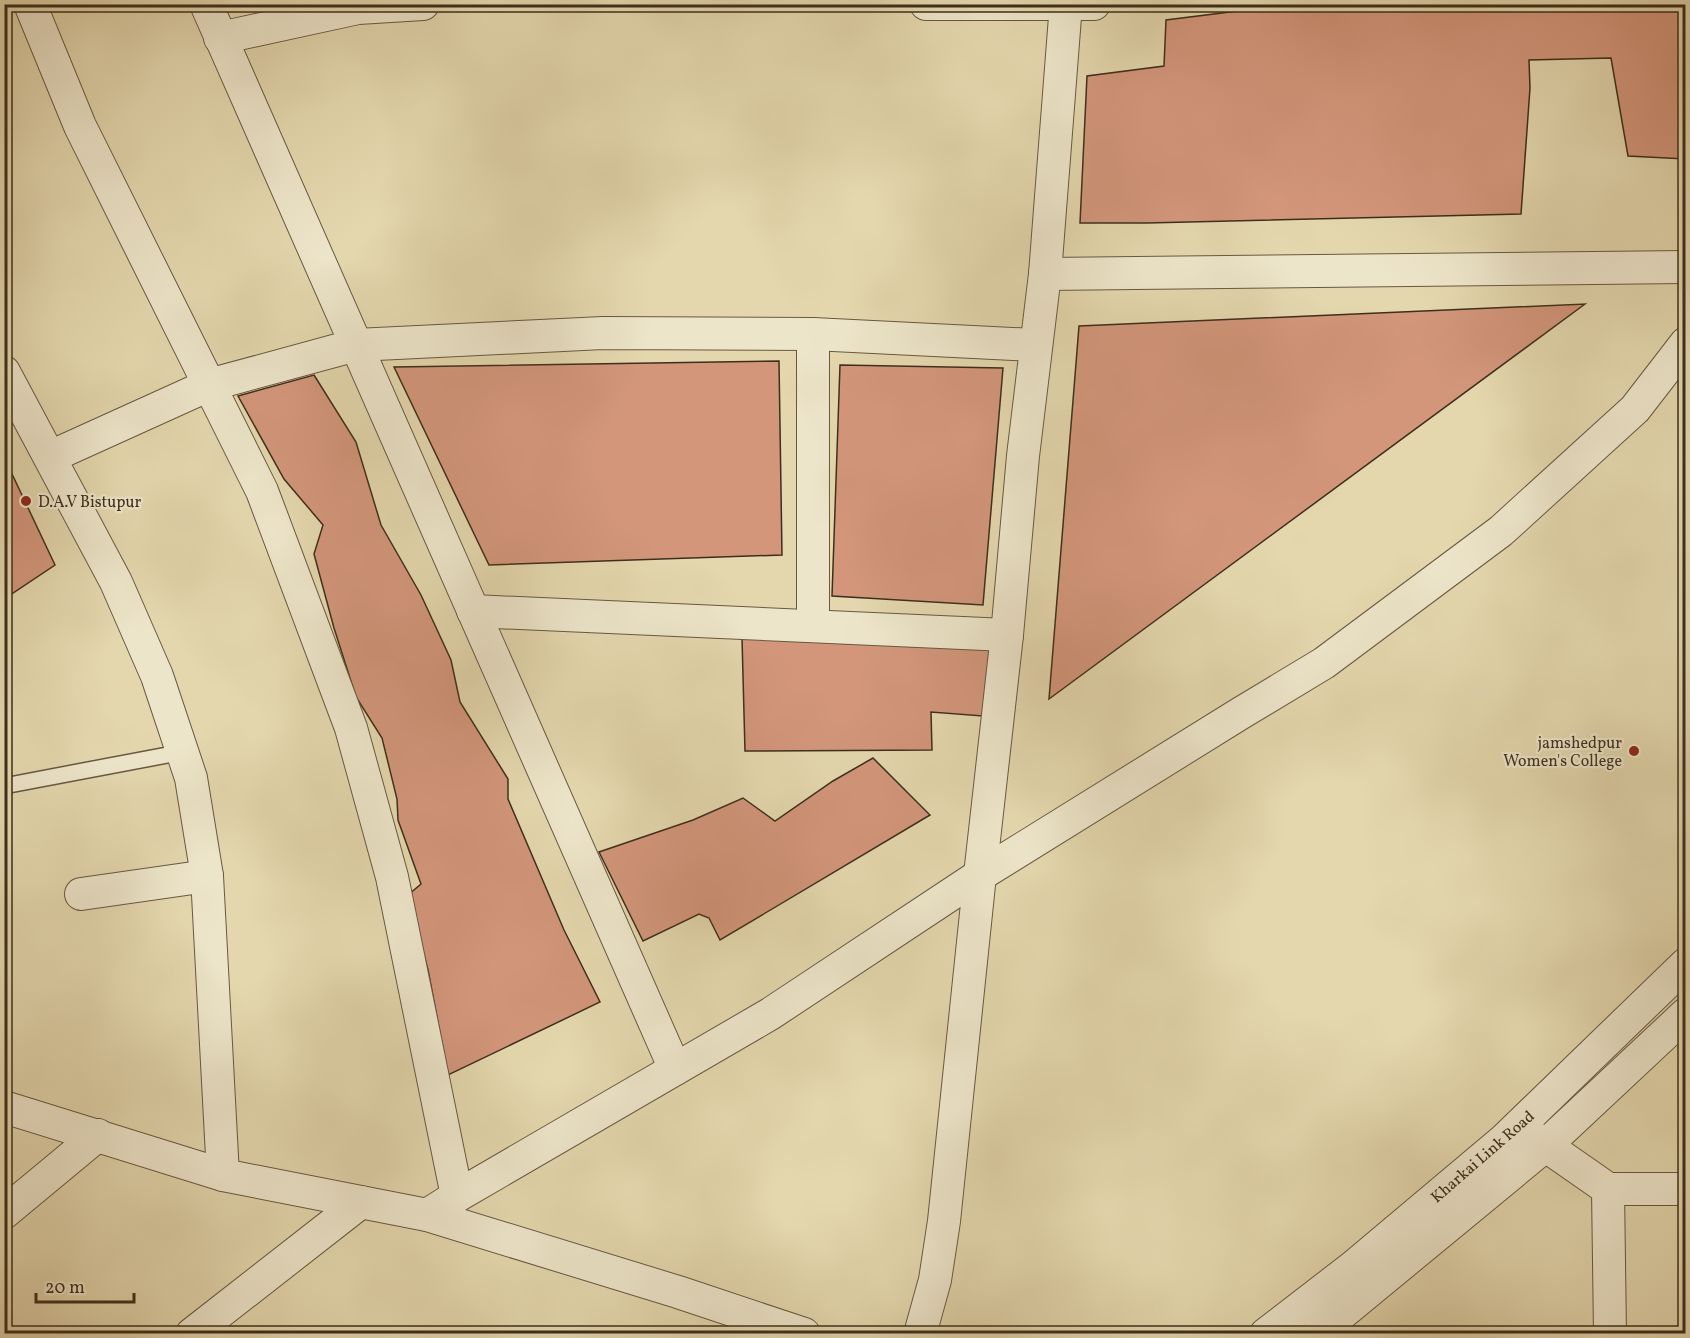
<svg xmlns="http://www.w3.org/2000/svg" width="1690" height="1338" viewBox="0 0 1690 1338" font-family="Vollkorn,serif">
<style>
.building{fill:#d3967b;stroke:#3d2f1b;stroke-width:1.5}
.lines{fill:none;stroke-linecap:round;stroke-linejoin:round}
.lane-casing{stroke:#675940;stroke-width:18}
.street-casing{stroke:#675940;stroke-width:34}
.lane{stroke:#ede5ca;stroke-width:15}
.street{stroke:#ede5ca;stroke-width:32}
.poi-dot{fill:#8f2418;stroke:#ede5ca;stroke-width:2}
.labels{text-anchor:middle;stroke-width:4.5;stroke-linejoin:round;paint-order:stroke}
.poi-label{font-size:16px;fill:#3d2f1b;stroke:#ede5ca;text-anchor:start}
.street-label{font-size:16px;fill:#3d2f1b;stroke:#ede5ca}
</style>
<rect width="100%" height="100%" fill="#e4d7ae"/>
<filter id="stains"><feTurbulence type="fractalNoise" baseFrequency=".00333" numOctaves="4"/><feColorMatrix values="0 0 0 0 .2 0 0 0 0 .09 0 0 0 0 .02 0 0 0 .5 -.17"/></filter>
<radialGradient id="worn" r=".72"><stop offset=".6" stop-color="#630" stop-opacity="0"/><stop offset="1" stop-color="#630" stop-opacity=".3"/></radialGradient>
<g class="building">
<polygon points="1370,4 1686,4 1686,159 1628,156 1611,58 1529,60 1530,88 1521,214 1147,223 1080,223 1087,76 1164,66 1166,20 1262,8"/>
<polygon points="1585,304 1049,699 1079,326"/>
<polygon points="779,361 782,555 489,565 394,367"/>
<polygon points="840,365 1003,368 983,605 832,596"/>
<polygon points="314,375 356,442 381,525 421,595 451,660 460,702 508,779 508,799 564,930 600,1002 448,1075 428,970 408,895 421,884 398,820 397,799 382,738 356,697 334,628 314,554 323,525 284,479 238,396"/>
<polygon points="4,457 55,565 4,599"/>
<polygon points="742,638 992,647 983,716 931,712 932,750 745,751"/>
<polygon points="873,758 930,815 720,940 709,918 699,914 643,941 599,852 693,820 743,798 775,821 833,781"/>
</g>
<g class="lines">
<g class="lane-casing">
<polyline id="lane" points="4,786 183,752"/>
</g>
<g class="street-casing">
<g id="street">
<polyline points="30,4 80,126 262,491 351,728 392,877 457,1196"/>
<polyline points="206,4 675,1069"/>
<polyline points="926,4 1094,4"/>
<polyline points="220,38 358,8 423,4"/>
<polyline points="1045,274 1686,267"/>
<polyline points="4,372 116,582 157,676 191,778 207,876 223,1175"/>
<polyline points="50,457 209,385 356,345 603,333 813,334 1035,345"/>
<polyline points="473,611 1007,635"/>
<polyline points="813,626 813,334"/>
<polyline points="81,894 207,876"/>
<polyline points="4,1107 223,1175 427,1215 678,1292 804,1334"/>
<polyline points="1529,1134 1608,1189 1686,1189"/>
<polyline points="1608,1189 1610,1334"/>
<polyline points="4,1213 98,1135"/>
<polyline points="427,1215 457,1196 770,1014 980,875 1241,713 1324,663 1501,531 1635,409 1686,343"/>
<polyline points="192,1334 361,1202"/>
<polyline points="920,1334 935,1280 944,1221 980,875 1007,635 1023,456 1045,274 1066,4"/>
<polyline points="1266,1334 1353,1267 1504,1140 1686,964"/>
<polyline points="1317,1334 1545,1146 1686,1014"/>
</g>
</g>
<use href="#lane" class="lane"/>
<use href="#street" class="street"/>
</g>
<g class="poi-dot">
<circle cx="26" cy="501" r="6"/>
<circle cx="1634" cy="751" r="6"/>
</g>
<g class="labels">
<g class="poi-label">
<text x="38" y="507">D.A.V Bistupur</text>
<text x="1622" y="748" text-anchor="end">jamshedpur<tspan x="1622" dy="18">Women's College</tspan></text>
</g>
<g class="street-label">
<text transform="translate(1482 1156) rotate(-41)" y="6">Kharkai Link Road</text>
</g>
</g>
<rect width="1690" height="1338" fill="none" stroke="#e4d7ae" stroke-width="24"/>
<rect x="6" y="6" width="1678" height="1326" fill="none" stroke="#3d2f1b" stroke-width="3"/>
<rect x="12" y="12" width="1666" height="1314" fill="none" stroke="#3d2f1b" stroke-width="1.5"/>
<path d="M36 1293v9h98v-9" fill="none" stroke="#3d2f1b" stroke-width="3"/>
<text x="45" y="1293" font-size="18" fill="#3d2f1b" stroke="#ede5ca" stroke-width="4.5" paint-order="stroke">20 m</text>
<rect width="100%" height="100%" filter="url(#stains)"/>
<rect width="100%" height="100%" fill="url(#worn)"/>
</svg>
